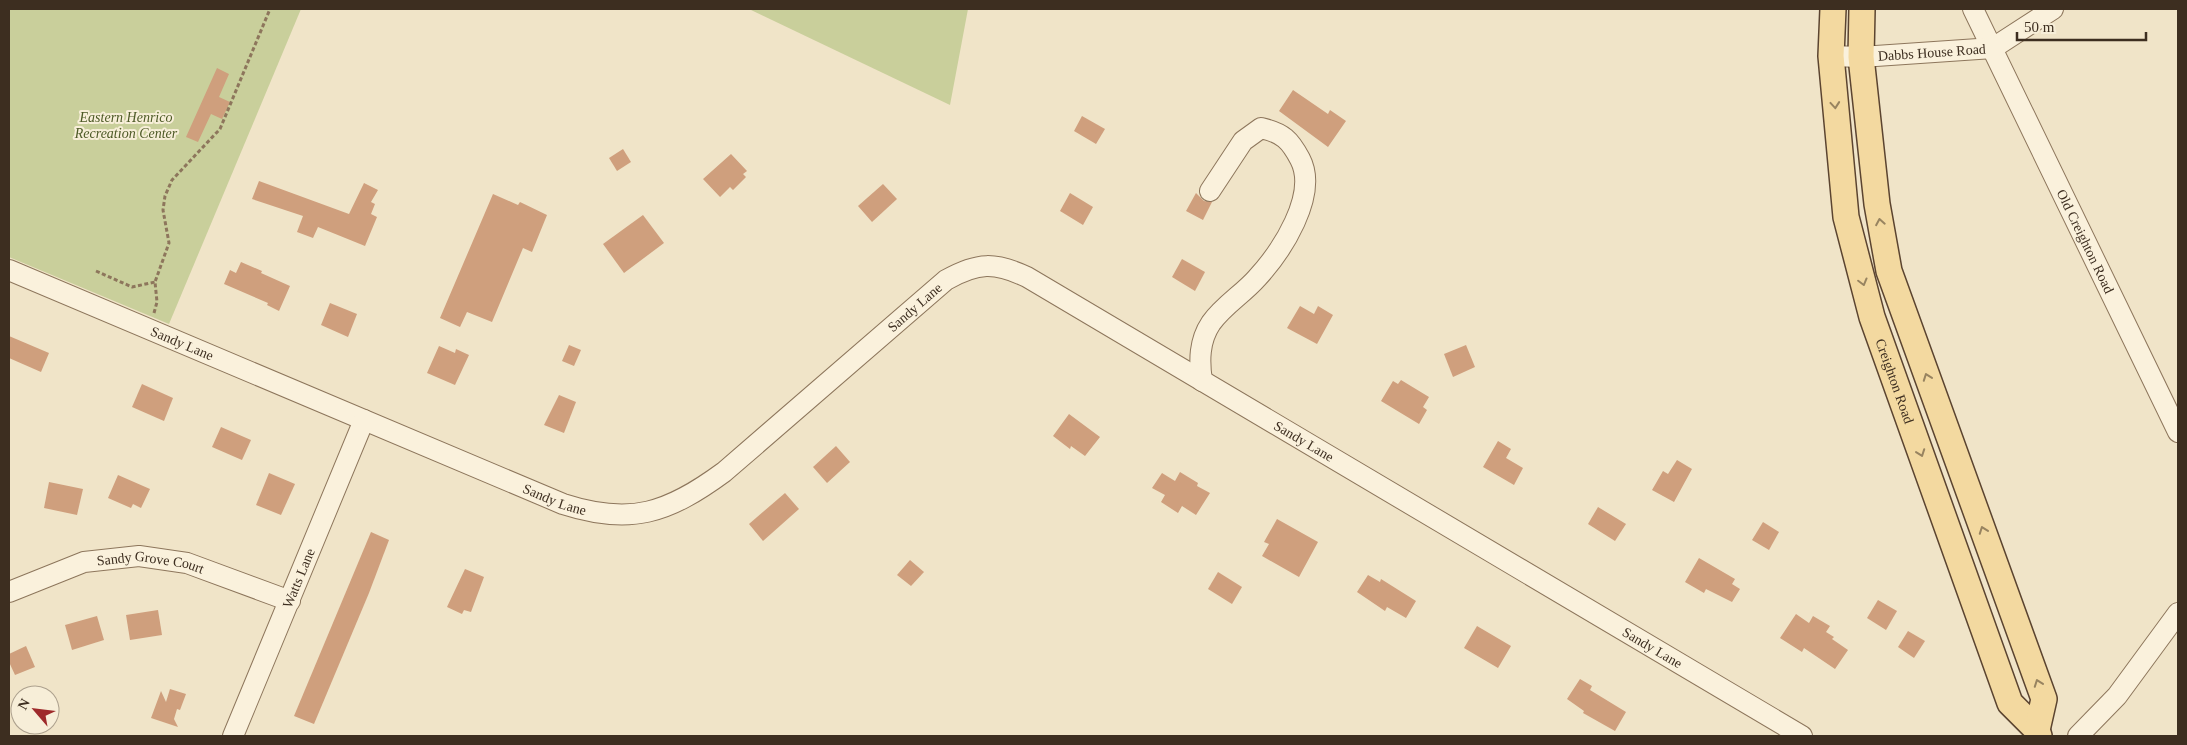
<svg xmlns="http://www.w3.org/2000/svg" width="2187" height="745" viewBox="0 0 2187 745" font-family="Georgia,serif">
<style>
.green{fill:#c9cf9b}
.building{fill:#cf9f7d}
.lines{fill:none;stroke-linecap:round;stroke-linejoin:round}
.minor-casing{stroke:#8d765c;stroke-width:22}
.major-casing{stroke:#5b4430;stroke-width:28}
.path{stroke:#8d765c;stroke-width:3;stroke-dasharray:4 2.5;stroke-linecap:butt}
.minor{stroke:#faf1dc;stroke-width:20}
.major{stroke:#f3d9a0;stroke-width:25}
.oneway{stroke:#988460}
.labels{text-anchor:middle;stroke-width:4;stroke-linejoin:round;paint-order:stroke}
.street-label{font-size:14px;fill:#3d2e20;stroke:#f7eed8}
.park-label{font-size:14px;font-style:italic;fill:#4d5a26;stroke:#f7eed8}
</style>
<rect width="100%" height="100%" fill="#f0e4c8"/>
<g class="green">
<polygon points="9,9 301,9 169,324 9,257"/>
<polygon points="749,9 968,9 950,105"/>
</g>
<g class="building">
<polygon points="217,68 229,74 219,97 230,102 222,119 211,114 198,142 186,137"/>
<polygon points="1293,90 1328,114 1330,110 1346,121 1328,147 1279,111"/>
<polygon points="1082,116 1105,129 1096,144 1074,131"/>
<polygon points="623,149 631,162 617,171 609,158"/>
<polygon points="731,154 747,171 743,174 746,177 733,190 730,187 720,197 703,179"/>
<polygon points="259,181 349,214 364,183 378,190 371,202 375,204 371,214 377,217 365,246 318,227 313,238 297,232 303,216 252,199"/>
<polygon points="883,184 897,199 872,222 858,206"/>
<polygon points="1070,193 1093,207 1083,225 1060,211"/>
<polygon points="1196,193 1204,201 1212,202 1203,220 1186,211"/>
<polygon points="493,194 518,205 520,202 547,215 532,252 523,248 492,322 467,312 460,327 440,318"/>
<polygon points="643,215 664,243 624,273 603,244"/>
<polygon points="1182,259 1205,272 1195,291 1172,277"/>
<polygon points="241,262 262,271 261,273 290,286 279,311 267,305 268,303 224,284 230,270 236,273"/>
<polygon points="330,303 357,314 348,337 321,325"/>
<polygon points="1300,306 1314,314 1318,306 1333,315 1317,344 1287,328"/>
<polygon points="9,336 49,353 41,372 9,358"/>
<polygon points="569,345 581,350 574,366 562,361"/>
<polygon points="1466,345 1475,367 1453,377 1444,354"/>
<polygon points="439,346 455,353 456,349 469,355 455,385 427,373"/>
<polygon points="1401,380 1429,397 1423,407 1427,410 1419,424 1381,401 1393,381 1398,384"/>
<polygon points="142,384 173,398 164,421 132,407"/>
<polygon points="559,395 576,402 564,433 544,425"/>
<polygon points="1069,414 1100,437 1085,456 1071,446 1070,449 1053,436"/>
<polygon points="221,427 251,440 242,460 212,447"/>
<polygon points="1498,441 1511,449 1506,458 1523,468 1514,485 1483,467"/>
<polygon points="836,446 850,462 827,483 813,467"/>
<polygon points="1677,460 1692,469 1674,502 1652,490 1663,471 1668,474"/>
<polygon points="1180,472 1198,483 1197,486 1210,493 1196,515 1182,506 1178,513 1161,502 1165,495 1152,488 1162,473 1175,481"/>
<polygon points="269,473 295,484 281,515 256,505"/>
<polygon points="118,475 150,489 141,508 133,504 131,508 108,498"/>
<polygon points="49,482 83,489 77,515 44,508"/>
<polygon points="785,493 799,509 763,541 749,524"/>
<polygon points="1598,507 1626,524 1615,541 1588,524"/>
<polygon points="1277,519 1318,542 1299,577 1262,556 1269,544 1264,542"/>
<polygon points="1763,522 1779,532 1769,550 1752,540"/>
<polygon points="371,532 389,540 369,593 314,724 294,716"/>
<polygon points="1699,558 1735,579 1732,584 1740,589 1732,602 1706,589 1704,593 1685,582"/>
<polygon points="910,560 924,572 911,586 897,575"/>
<polygon points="465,569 484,577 471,612 464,610 462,614 447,607"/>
<polygon points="1218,572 1242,587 1232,604 1208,589"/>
<polygon points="1368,575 1380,582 1381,579 1416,601 1406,618 1387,607 1385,611 1357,592"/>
<polygon points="1878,600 1897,611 1886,630 1867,618"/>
<polygon points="158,610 162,635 130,640 126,615"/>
<polygon points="1796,614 1809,623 1813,616 1830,626 1826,632 1834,637 1832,639 1848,650 1835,669 1804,648 1802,652 1780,638"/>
<polygon points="97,616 104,640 72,650 65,625"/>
<polygon points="1477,626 1511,646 1498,668 1464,648"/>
<polygon points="1908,631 1925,641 1914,658 1898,647"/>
<polygon points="26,646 35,667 15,675 9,662 9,654"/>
<polygon points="1580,679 1592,686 1590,690 1626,712 1615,731 1583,713 1584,711 1567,699"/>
<polygon points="170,689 186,694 180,710 177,709 174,719 178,727 151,718 161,691 166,702"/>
</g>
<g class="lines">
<g class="minor-casing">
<g id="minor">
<path id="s1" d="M1973 9 2178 432"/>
<path id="s2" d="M1831 56 1861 57 1993 48 2053 9"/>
<path id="s3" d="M9 270 563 504C631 526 668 513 724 472L946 280C978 262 995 262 1027 277L1802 736"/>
<path d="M1202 381C1199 361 1199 341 1211 323 1224 305 1243 294 1257 278 1281 252 1319 195 1300 159 1290 140 1283 133 1261 128L1243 141 1210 191"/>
<path id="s4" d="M9 592 84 562 139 556 187 563 290 601"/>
<path id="s5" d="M233 736 364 420"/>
<polyline points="2078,736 2117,696 2178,613"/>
</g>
</g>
<g class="major-casing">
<g id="major">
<path id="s6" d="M1833 9 1831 56 1846 217 1872 317 2010 703 2037 730 2039 736"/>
<polyline points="1862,9 1861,57 1877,204 1889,271 2044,699 2037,730"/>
</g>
</g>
<g class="path">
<polyline points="96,271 132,287 155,282"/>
<polyline points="154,313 157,302 155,282 169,243 163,210 165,196 172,180 220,129 270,9"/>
</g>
<use href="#minor" class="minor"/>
<use href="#major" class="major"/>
</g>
<defs><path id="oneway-chevron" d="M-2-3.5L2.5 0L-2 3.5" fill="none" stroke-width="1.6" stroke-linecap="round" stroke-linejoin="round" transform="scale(1.25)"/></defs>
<g class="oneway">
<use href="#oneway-chevron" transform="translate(1835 105) rotate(85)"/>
<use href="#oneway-chevron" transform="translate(1880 222) rotate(-100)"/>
<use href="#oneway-chevron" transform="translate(1863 282) rotate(75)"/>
<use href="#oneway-chevron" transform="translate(1927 377) rotate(-110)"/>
<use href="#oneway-chevron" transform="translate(1921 453) rotate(70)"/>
<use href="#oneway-chevron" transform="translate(1983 530) rotate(-110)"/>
<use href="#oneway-chevron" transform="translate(2038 683) rotate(-110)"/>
</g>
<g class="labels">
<g class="street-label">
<text dy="5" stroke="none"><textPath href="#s2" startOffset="101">Dabbs House Road</textPath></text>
<text dy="5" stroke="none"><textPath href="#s1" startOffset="258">Old Creighton Road</textPath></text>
<text dy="5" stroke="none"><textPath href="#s3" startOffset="1026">Sandy Lane</textPath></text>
<text dy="5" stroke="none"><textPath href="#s3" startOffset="188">Sandy Lane</textPath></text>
<text dy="5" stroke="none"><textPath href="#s6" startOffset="380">Creighton Road</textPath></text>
<text dy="5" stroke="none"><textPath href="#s3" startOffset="1475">Sandy Lane</textPath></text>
<text dy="5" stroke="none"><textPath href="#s3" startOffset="592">Sandy Lane</textPath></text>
<text dy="5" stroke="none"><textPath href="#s4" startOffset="148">Sandy Grove Court</textPath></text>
<text dy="5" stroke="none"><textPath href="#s5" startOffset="171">Watts Lane</textPath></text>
<text dy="5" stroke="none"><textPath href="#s3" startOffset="1880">Sandy Lane</textPath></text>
</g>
<g class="park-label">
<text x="126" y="122">Eastern Henrico<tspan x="126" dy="16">Recreation Center</tspan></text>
</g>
</g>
<rect width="2187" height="745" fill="none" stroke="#3d2e20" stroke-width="20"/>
<g transform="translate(35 710) rotate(298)"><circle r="24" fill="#f7eed8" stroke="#ada18e"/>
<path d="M0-4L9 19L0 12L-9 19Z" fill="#9e2a2b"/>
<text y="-8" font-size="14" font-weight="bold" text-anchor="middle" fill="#3d2e20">N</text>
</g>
<path d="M2017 32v8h129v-8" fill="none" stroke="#3d2e20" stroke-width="2.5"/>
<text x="2024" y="32" font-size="15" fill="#3d2e20" stroke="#f7eed8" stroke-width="4" paint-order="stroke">50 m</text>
</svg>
